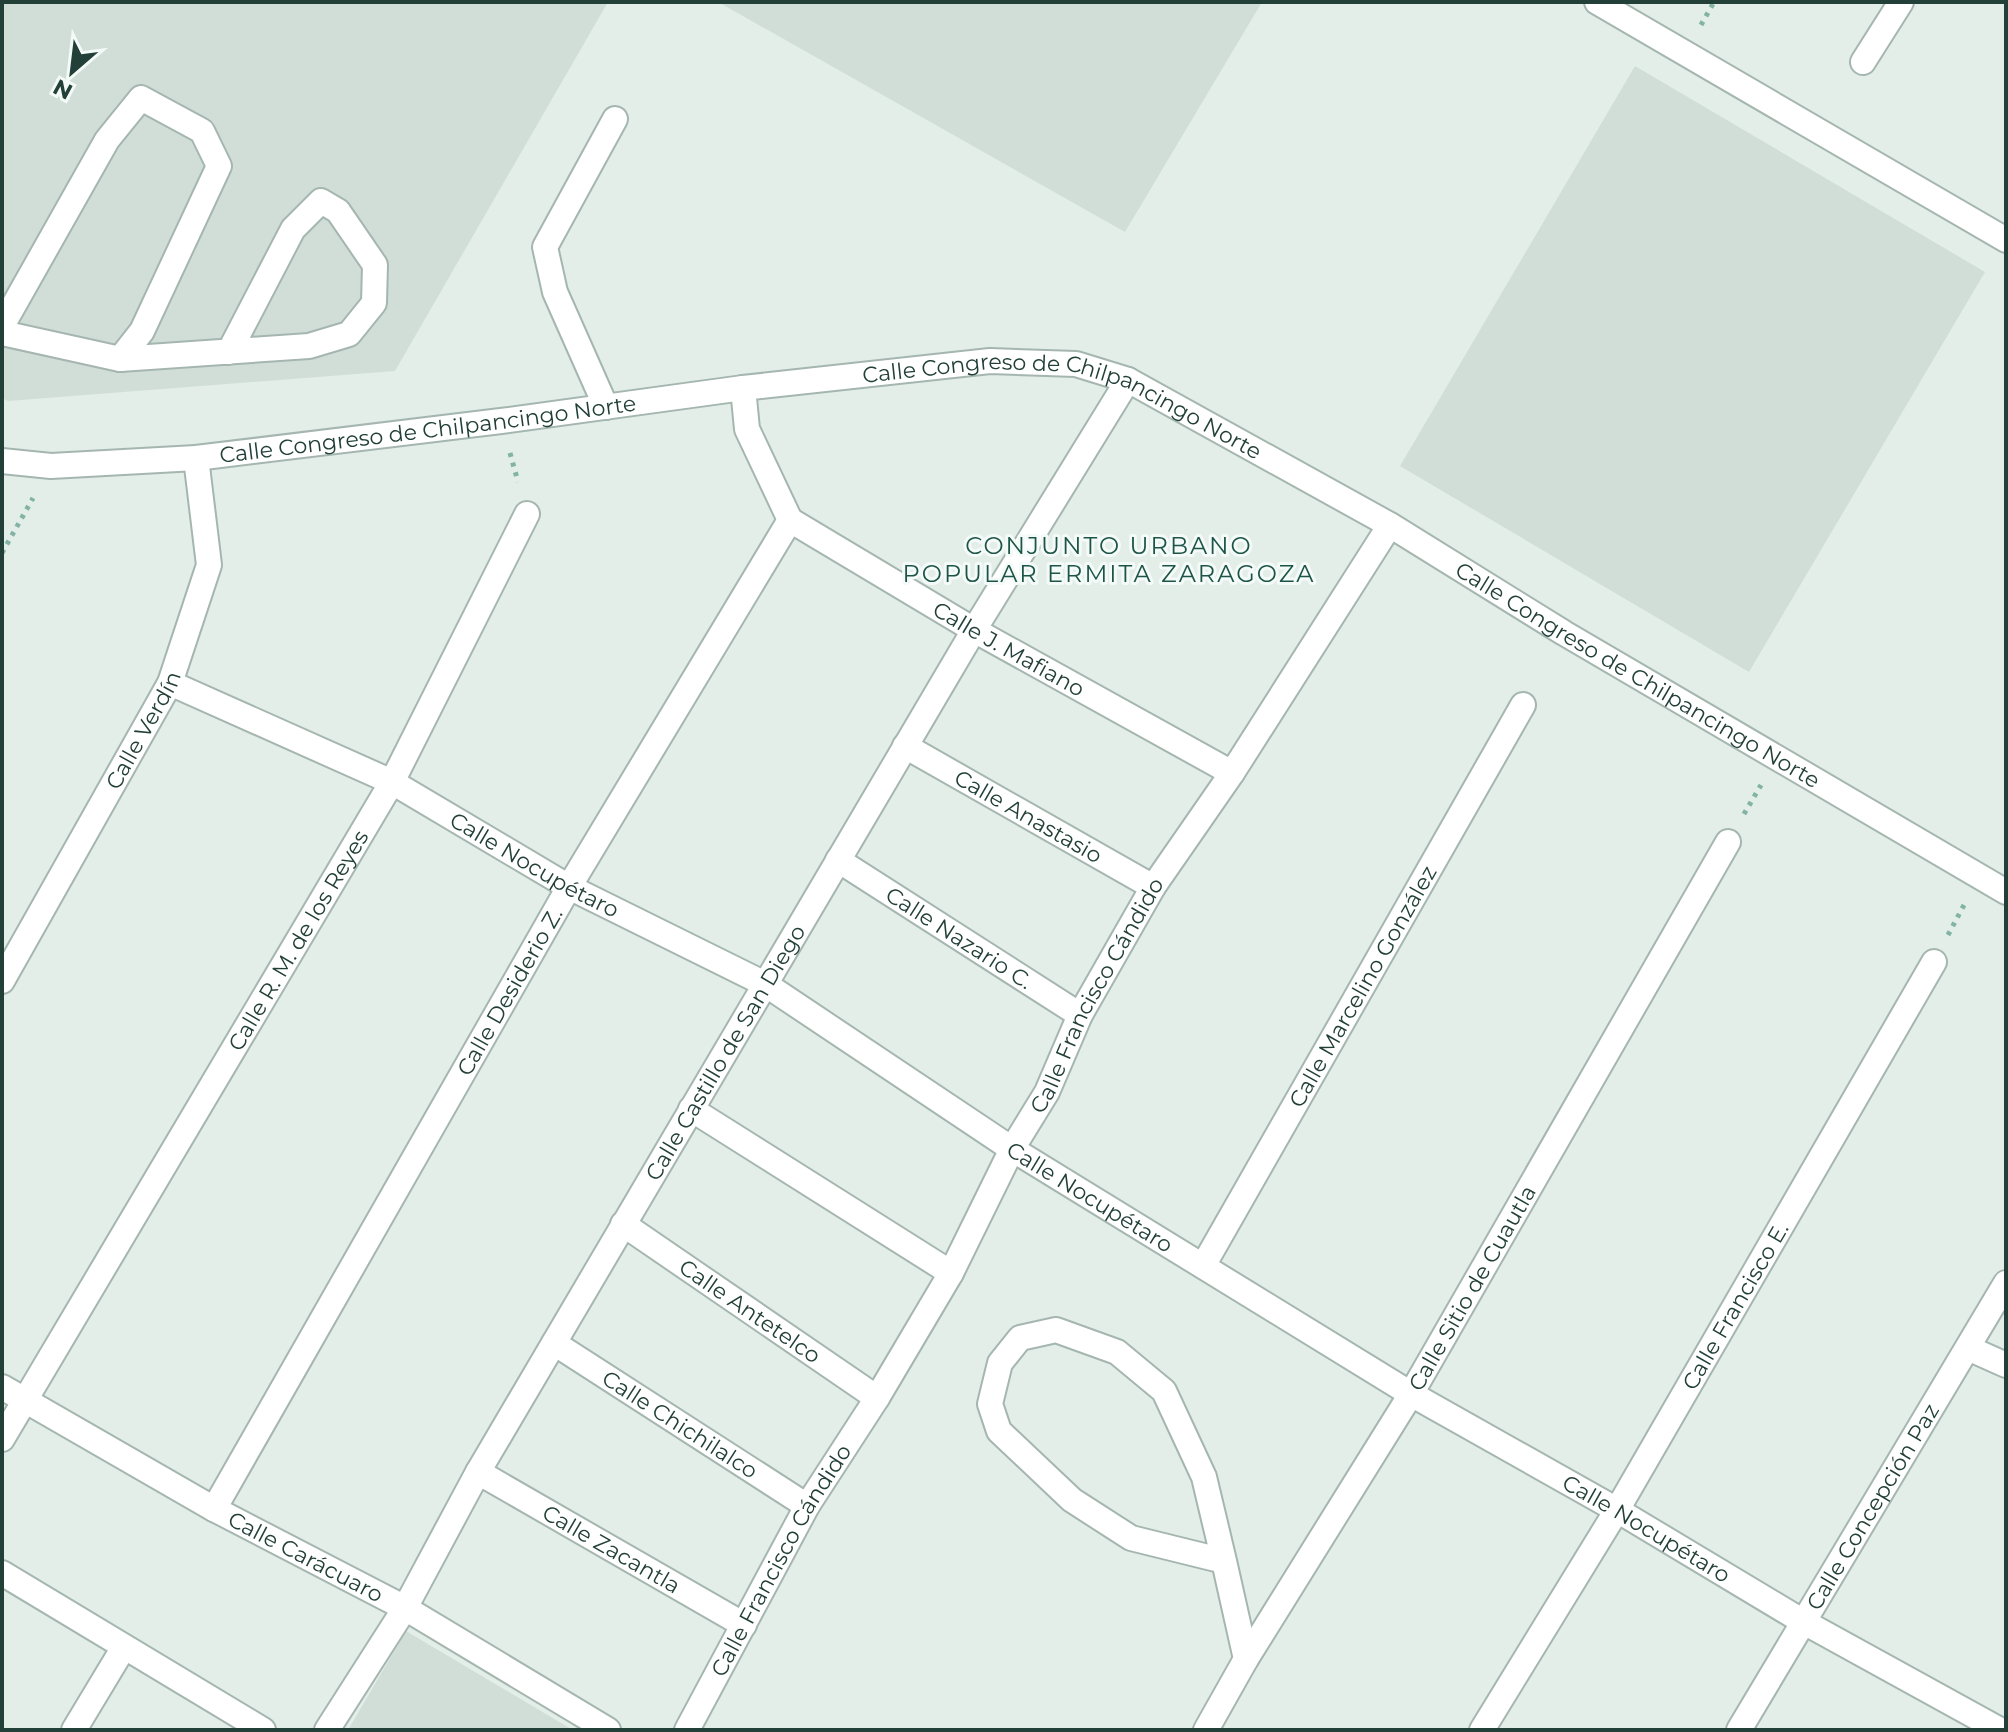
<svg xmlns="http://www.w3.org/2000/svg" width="2008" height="1732" viewBox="0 0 2008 1732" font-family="Montserrat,sans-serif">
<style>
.built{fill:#d1ded8}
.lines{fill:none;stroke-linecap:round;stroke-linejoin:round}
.minor-casing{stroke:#a5b6b0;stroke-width:28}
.path{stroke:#82b3a4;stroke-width:5;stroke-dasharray:4 6;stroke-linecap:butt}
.minor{stroke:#fff;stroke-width:24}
.labels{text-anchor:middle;stroke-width:6;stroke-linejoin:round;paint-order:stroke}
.street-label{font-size:22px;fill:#224038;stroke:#f4faf7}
.neighbourhood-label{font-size:24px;letter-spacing:2px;fill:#1c5447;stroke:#f4faf7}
</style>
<rect width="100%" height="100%" fill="#e3eee9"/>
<g class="built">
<polygon points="2,2 608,2 395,371 8,401 2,398"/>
<polygon points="718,2 1262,2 1125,232"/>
<polygon points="1635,66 1985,272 1749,672 1400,466"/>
<polygon points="406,1631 573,1730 348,1730"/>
</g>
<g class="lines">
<g class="minor-casing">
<g id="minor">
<polyline points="1597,2 2006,240"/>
<polyline points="1863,62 1901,2"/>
<polyline points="2,326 107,140 141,98 202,131 219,166 142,331 120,359 2,333"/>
<polyline points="120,359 309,346 349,334 374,303 375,265 338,211 321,201 293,229 229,352"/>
<polyline points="743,388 747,429 790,520"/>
<polyline points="606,407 555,292 545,247 615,119"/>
<path id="s1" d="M2 461 51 466 196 458 501 421 743 388 990 361 1076 364 1128 380 1390 525 1564 633 2006 892"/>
<path id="s2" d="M790 520 974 630 1232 773"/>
<path id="s3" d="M170 683 392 782 569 887 765 984 1012 1149 1411 1394 1617 1510 1802 1621 2000 1730"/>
<path id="s4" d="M905 746 1153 887"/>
<path id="s5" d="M838 860 1080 1015"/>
<path id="s6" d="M2 981 170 683 209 565 196 458"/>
<polyline points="691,1109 951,1273"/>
<path id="s7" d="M623 1224 877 1398"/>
<path id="s8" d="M1203 1266 1523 705"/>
<path id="s9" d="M554 1343 807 1506"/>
<polyline points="1968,1348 2006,1365"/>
<path id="s10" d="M2 1387 214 1509 405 1608 608 1730"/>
<path id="s11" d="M2 1439 392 782 527 514"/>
<path id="s12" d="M478 1472 744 1625"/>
<path id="s13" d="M214 1509 569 887 790 520"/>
<polyline points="1224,1561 1131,1538 1072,1500 999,1431 990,1404 1000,1363 1020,1338 1056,1330 1117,1352 1164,1391 1204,1477 1224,1561 1246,1659"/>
<polyline points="2,1573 263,1730"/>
<polyline points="74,1730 124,1647"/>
<path id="s14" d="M327 1730 405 1608 478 1472 974 630 1128 380"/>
<path id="s15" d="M687 1730 807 1506 877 1398 951 1273 1012 1149 1047 1092 1080 1015 1153 887 1232 773 1390 525"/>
<path id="s16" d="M1206 1730 1246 1659 1411 1394 1728 842"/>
<path id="s17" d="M1482 1730 1617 1510 1934 962"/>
<path id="s18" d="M1739 1730 2006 1283"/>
</g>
</g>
<g class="path">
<polyline points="1701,25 1714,2"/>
<polyline points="510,453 518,482"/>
<polyline points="2,553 33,498"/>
<polyline points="1744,814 1761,785"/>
<polyline points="1948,935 1964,905"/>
</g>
<use href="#minor" class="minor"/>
</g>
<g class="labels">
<g class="street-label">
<text dy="8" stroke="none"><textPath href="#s1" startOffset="1076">Calle Congreso de Chilpancingo Norte</textPath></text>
<text dy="8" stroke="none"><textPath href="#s1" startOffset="428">Calle Congreso de Chilpancingo Norte</textPath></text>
<text dy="8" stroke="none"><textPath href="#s2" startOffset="254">Calle J. Mafiano</textPath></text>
<text dy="8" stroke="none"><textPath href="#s1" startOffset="1724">Calle Congreso de Chilpancingo Norte</textPath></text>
<text dy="8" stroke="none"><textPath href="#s6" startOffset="288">Calle Verdín</textPath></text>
<text dy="8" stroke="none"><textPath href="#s4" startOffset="142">Calle Anastasio</textPath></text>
<text dy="8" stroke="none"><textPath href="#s3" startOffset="408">Calle Nocupétaro</textPath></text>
<text dy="8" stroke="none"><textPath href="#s5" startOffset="144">Calle Nazario C.</textPath></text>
<text dy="8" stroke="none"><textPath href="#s11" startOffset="580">Calle R. M. de los Reyes</textPath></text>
<text dy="8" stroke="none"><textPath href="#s8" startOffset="322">Calle Marcelino González</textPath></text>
<text dy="8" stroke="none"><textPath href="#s13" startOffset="596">Calle Desiderio Z.</textPath></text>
<text dy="8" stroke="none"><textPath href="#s15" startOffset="842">Calle Francisco Cándido</textPath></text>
<text dy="8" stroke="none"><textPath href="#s14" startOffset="786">Calle Castillo de San Diego</textPath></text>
<text dy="8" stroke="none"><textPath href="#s3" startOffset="1056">Calle Nocupétaro</textPath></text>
<text dy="8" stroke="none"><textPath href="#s16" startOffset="516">Calle Sitio de Cuautla</textPath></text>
<text dy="8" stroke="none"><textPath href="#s17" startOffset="494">Calle Francisco E.</textPath></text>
<text dy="8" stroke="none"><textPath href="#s7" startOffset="154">Calle Antetelco</textPath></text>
<text dy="8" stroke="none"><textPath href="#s9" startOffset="150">Calle Chichilalco</textPath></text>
<text dy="8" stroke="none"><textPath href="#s18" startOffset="260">Calle Concepción Paz</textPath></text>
<text dy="8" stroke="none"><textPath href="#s3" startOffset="1704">Calle Nocupétaro</textPath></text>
<text dy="8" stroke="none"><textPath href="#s12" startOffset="154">Calle Zacantla</textPath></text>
<text dy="8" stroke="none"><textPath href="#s10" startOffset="348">Calle Carácuaro</textPath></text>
<text dy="8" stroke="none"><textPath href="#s15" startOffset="194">Calle Francisco Cándido</textPath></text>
</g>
<g class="neighbourhood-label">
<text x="1109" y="554">CONJUNTO URBANO<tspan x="1109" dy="28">POPULAR ERMITA ZARAGOZA</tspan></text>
</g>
</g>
<rect width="2008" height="1732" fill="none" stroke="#224038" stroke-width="8"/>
<g transform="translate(72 72) rotate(208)" stroke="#f4faf7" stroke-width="6" paint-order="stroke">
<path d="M0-6L14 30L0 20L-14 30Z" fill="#224038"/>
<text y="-12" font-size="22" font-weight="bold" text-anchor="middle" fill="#224038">N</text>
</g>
</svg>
